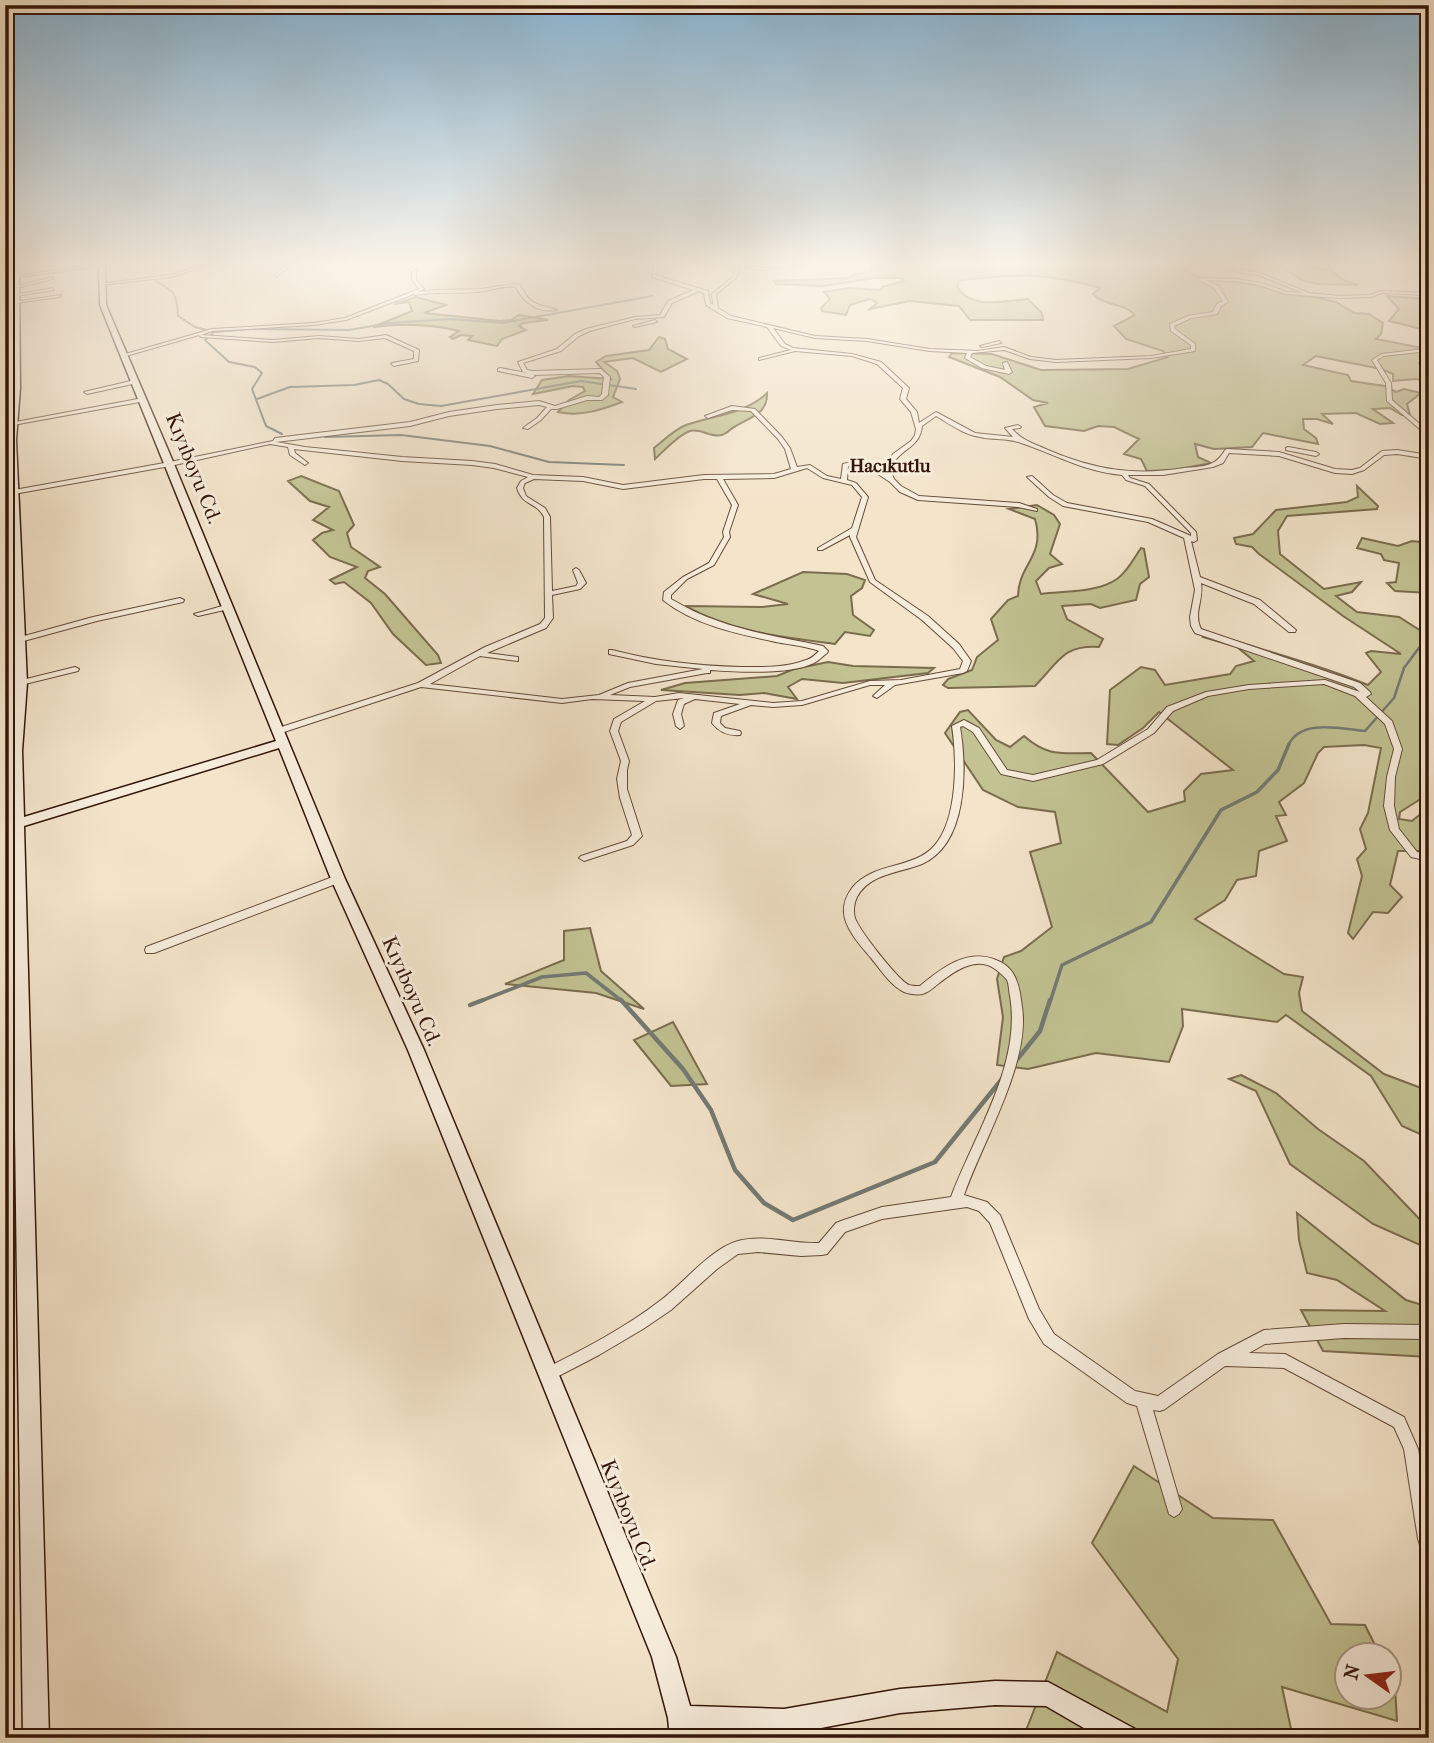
<svg xmlns="http://www.w3.org/2000/svg" width="1434" height="1743" viewBox="0 0 1434 1743" font-family="'IM FELL French Canon',serif">
<style>
.green{fill:#c2c292;stroke:#7b6c4e;stroke-width:2}
.lines{fill:none;stroke-linecap:round;stroke-linejoin:round}
.stream-far3{stroke:#737a75;stroke-width:2}
.stream-far2{stroke:#737a75;stroke-width:2.5}
.stream-far1{stroke:#737a75;stroke-width:3.5}
.stream{stroke:#737a75;stroke-width:4.5}
.street-casing{stroke:#644a39;stroke-width:2}
.secondary-casing{stroke:#341609;stroke-width:3}
.street{fill:#f7eddd;fill-rule:evenodd}
.secondary{fill:#f7eddd;fill-rule:evenodd}
.labels{text-anchor:middle;stroke-width:6;stroke-linejoin:round;paint-order:stroke}
.far-neighbourhood-label{font-size:19px;font-weight:bold;fill:#341609;stroke:#f7eddd}
.street-label{font-size:21px;fill:#341609;stroke:#f7eddd}
</style>
<rect width="100%" height="100%" fill="#f3e4ca"/>
<filter id="stains"><feTurbulence type="fractalNoise" baseFrequency=".00286" numOctaves="4"/><feColorMatrix values="0 0 0 0 .2 0 0 0 0 .09 0 0 0 0 .02 0 0 0 .5 -.17"/></filter>
<radialGradient id="worn" r=".72"><stop offset=".6" stop-color="#630" stop-opacity="0"/><stop offset="1" stop-color="#630" stop-opacity=".3"/></radialGradient>
<g class="green">
<path d="M916 263H1177L1194 276 1252 284 1286 294 1319 298 1336 302 1354 313 1369 314 1383 323 1381 334 1376 339 1422 348 1420 340 1423 334 1429 335V381L1416 379 1393 381V374L1381 369 1316 356 1303 365 1348 375 1351 381 1385 386 1396 392 1404 389 1421 393 1407 404 1410 415H1402L1390 408 1373 409 1393 423 1380 424 1356 413 1322 414 1333 424 1317 419H1303L1304 429 1316 438 1318 444 1263 433 1252 447 1214 449 1195 444 1198 457 1211 463 1174 470 1147 471 1141 459 1124 454 1139 439 1114 427 1098 426 1084 431 1045 426 1034 407 1048 403 1033 400 1000 377 949 357 952 353 992 354 1041 370 1128 369 1168 357 1163 351 1126 339 1114 326 1135 315C1123 302 1105 307 1093 294L1100 288C1044 272 1018 274 960 280L957 287C971 310 1005 301 1028 299L1042 313 1043 320H970L959 306 910 301 870 309 877 303 870 299 850 305 846 315 822 311 821 308 830 299 824 292 849 288 881 290 882 287 904 281 902 278H875L823 286 776 284 774 281 849 278 854 274 869 272 872 265Z"/>
<polygon points="1276,263 1309,263 1310,267 1331,270 1341,279 1358,285 1319,284 1303,281"/>
<polygon points="1387,296 1429,299 1429,331 1389,321 1399,309"/>
<path d="M416 297 446 305 424 313 500 321 511 320 519 315 548 320 523 323 519 326 526 330 502 339 497 346 468 340 472 336 461 335 453 339 450 337 459 331C431 324 402 323 373 327L412 311 409 302 394 304Z"/>
<path d="M659 337 665 339 668 349 687 359 661 372 633 358 604 362 617 371 620 379 613 397 622 402C601 410 580 417 558 412L569 400 585 391 583 387 573 386 533 394 542 380 569 376 611 379 596 362 606 356 649 350Z"/>
<path d="M767 393C768 414 750 417 736 426 731 428 727 434 722 435 711 438 700 428 690 431 678 435 665 450 655 459L654 448C664 440 675 429 686 425 715 415 745 414 767 393Z"/>
<polygon points="301,476 339,491 354,525 347,533 351,547 380,567 368,571 365,578 385,594 438,655 441,663 426,665 393,634 371,603 344,582 335,584 330,580 357,567 330,557 313,540 322,533 333,530 313,520 329,507 310,501 288,481"/>
<path d="M1357 486 1378 506 1377 509 1287 516 1278 531 1280 554 1324 589 1361 582 1352 592 1336 596 1357 612 1399 617 1429 636V787L1419 800 1400 812 1399 819 1412 821 1429 807V851H1398L1390 885 1402 897 1388 913 1373 912 1353 939 1348 933 1362 876 1357 859 1366 849 1360 829 1368 813 1381 748 1364 745 1324 747 1318 753 1304 783 1279 802 1286 815 1276 816 1287 841 1259 851 1256 876 1237 880 1225 900 1195 919 1284 974 1303 977 1299 993 1302 1011 1384 1074 1429 1091V1138L1402 1126 1371 1076 1286 1015 1277 1022 1182 1009 1183 1026 1169 1062 1096 1053 1028 1069 997 1065 1003 1017 997 979 1004 957 1021 951 1052 927 1030 852 1061 843 1055 812 1018 807 983 790 945 733 960 712 968 710 996 740 1010 747 1024 736C1048 757 1061 753 1091 753L1148 812 1185 801 1184 791 1201 774 1233 770 1159 712 1143 728 1118 745 1107 744 1110 690 1141 667 1155 670 1165 685 1230 674 1236 666 1254 661 1237 647 1203 637 1207 632C1261 650 1316 663 1368 685L1381 672 1366 653 1371 651 1401 654 1343 616 1259 554 1252 547 1236 544 1234 538 1253 534 1276 510 1347 502 1358 497Z"/>
<path d="M1037 505 1054 515 1060 524 1050 554 1062 564 1049 568 1036 581 1041 594C1064 591 1097 593 1117 579 1127 572 1134 558 1141 548L1144 549 1149 577 1140 584 1136 600 1100 608 1091 604 1062 606 1067 619 1103 639 1099 647C1062 645 1059 662 1035 686L948 688 943 685 948 679 972 670 977 657 998 640 991 619 1008 600 1018 596C1018 565 1046 556 1035 519L1009 509Z"/>
<polygon points="1362,538 1398,546 1412,541 1429,543 1429,593 1395,591 1387,583 1396,582 1399,563 1384,560 1381,554 1357,548"/>
<path d="M803 572 847 574 865 580 862 588 851 596 853 615 874 630 870 636 845 632 835 644C782 637 732 632 685 606L762 607 788 604 753 594Z"/>
<polygon points="828,662 853,666 934,668 928,673 843,683 802,679 788,687 797,699 764,693 740,695 661,690 685,683 777,676 794,669"/>
<polygon points="590,928 601,971 644,1009 596,993 505,984 564,960 564,931"/>
<polygon points="673,1022 707,1084 671,1086 634,1040"/>
<polygon points="1241,1075 1276,1093 1318,1129 1364,1161 1429,1229 1429,1249 1373,1224 1290,1164 1256,1091 1229,1079"/>
<polygon points="1297,1213 1406,1300 1429,1307 1429,1357 1323,1351 1301,1310 1385,1311 1337,1280 1307,1273 1299,1240"/>
<polygon points="1134,1466 1213,1518 1273,1520 1331,1624 1365,1625 1380,1655 1346,1656 1346,1698 1388,1698 1389,1674 1395,1688 1397,1721 1282,1687 1293,1738 1023,1738 1057,1652 1167,1712 1178,1659 1092,1543"/>
</g>
<g class="lines">
<g class="stream-far3">
<path d="M156 281C175 292 177 293 178 316L195 327 214 332 205 340 229 362 255 367 262 373 252 389 266 426 282 434"/>
<polyline points="214,332 252,329 349,330 389,323 451,319 503,323 652,296"/>
<polyline points="1419,363 1429,365"/>
<polyline points="257,399 290,387 354,385 379,380 388,384 404,399 419,404 441,406 581,381 636,389"/>
<polyline points="325,437 401,435 490,446 549,462 624,465"/>
</g>
<path class="stream-far2" d="M1288 746C1300 718 1341 729 1365 731L1394 698 1404 668 1427 637 1429 627"/>
<g class="stream-far1">
<polyline points="478,1002 542,977 586,973 623,1002"/>
<polyline points="1050,1002 1062,965 1151,922 1221,810 1257,792 1278,770 1289,744"/>
</g>
<g class="stream">
<polyline points="621,1000 683,1069 711,1110 735,1170 764,1203 793,1220 935,1162 1002,1079"/>
<polyline points="470,1005 483,1000"/>
<polyline points="1015,1062 1040,1031 1050,1000"/>
</g>
<g class="street-casing">
<g id="street">
<polygon points="209,263 216,263 171,277 101,285 99,284 171,275"/>
<polygon points="263,263 271,263 288,268 276,277 275,275 283,268"/>
<path d="M399 263H404L416 270V280L424 289 417 292 434 290 481 289 514 284 520 285C530 306 538 304 557 310 539 313 524 304 516 287 503 285 491 291 478 292 457 294 437 291 416 295L414 294 346 320 314 325 212 331 201 335 273 340 319 336 359 339 386 335 419 350 418 361 394 366 391 364 392 363 414 359V351L385 338 359 341 319 338 273 342 201 337 199 335 126 356 122 355 212 329 314 323 345 318 419 289 412 280V271Z"/>
<polygon points="631,263 637,263 632,265"/>
<path d="M651 263H655L658 269 655 275 708 291 710 303 713 305 712 294 734 276 735 263 762 268 823 263 762 270 739 266 737 277 716 294 718 308 731 316 815 336 867 339 930 349 978 351 1004 347 1031 357 1056 360 1151 356 1191 349V345L1171 331 1170 324 1188 316 1213 312 1217 304 1223 301 1214 288 1199 280V278L1236 279 1262 283 1287 292 1303 293 1258 275 1228 270 1220 263H1225L1230 268 1260 273 1309 293 1339 296 1370 295 1381 291 1429 293V295L1382 293 1371 297 1339 298 1286 294 1259 285 1236 281 1206 280 1218 286 1228 302 1221 306 1217 314 1191 318 1174 326 1175 329 1195 344V351L1151 358 1056 362 1030 359 1004 350 972 353 970 357 986 366 1005 370 1003 363 1007 362 1012 372 1009 374 982 368 965 358 967 353 930 351 867 341 815 338 773 328 785 344 793 348 852 354 881 362 909 388 906 399 917 412 919 423 936 412 975 433 1013 437 1005 428 1018 425 1021 427 1020 428 1012 429C1023 441 1033 443 1048 450 1094 470 1135 476 1184 468 1202 466 1215 468 1225 450L1227 449 1279 452 1335 469 1352 470 1360 468 1382 451 1397 450 1429 455V459L1397 454 1384 455 1364 470 1352 474 1335 473 1279 456 1229 453 1223 463 1213 467 1163 475H1128L1130 478 1149 484 1196 532 1197 540 1194 542 1191 541 1200 577 1260 600 1296 630 1295 632H1289L1254 604 1201 583C1204 600 1193 613 1201 629L1360 683 1370 692 1371 694 1366 697 1392 721 1402 749 1395 777 1394 806 1399 829 1417 852 1429 855V861L1411 857 1390 830 1384 806 1387 777 1394 749 1385 724 1355 696 1324 684 1249 689 1208 696 1173 711 1154 733 1103 764 1033 781 1001 774 973 732 963 726 960 727C967 768 968 844 922 864 900 873 870 873 857 897 854 903 853 912 855 918 859 930 898 980 909 985 912 986 917 986 920 986 942 968 967 948 996 960 1012 966 1017 978 1020 993 1021 1001 1023 1010 1023 1019 1024 1073 982 1144 964 1195L987 1202 1000 1215 1039 1309 1054 1334 1135 1391 1158 1396 1218 1354 1264 1330 1344 1324 1429 1325V1339L1344 1338 1265 1344 1249 1353 1285 1354 1404 1417 1418 1449 1429 1509V1546L1426 1547 1420 1545 1418 1539 1404 1449 1394 1427 1284 1368 1225 1366 1165 1409 1160 1411 1153 1410 1182 1509 1179 1514 1174 1517 1169 1514 1137 1406 1127 1403 1044 1344 1029 1319 990 1223 979 1211 967 1207 882 1219 845 1232 827 1254 822 1255 801 1256 758 1252 738 1254 717 1269 671 1310 643 1329 599 1355 549 1381 544 1379 542 1374 544 1369C584 1349 625 1328 661 1300 684 1283 710 1249 738 1241 764 1234 792 1244 819 1243L836 1223 841 1221 882 1207 951 1197C974 1135 1022 1064 1010 996 1009 991 1009 984 1007 980 1005 977 999 972 995 969 976 955 953 972 938 984 934 987 930 991 925 993 919 996 910 994 904 992 891 986 880 969 871 958 861 946 845 929 844 913 843 903 847 895 852 888 874 861 914 870 935 845 958 818 957 758 952 726L964 720 979 728 1007 770 1033 775 1097 760 1148 729 1167 707 1206 692 1249 685 1325 680 1360 692 1354 687 1195 633 1191 626 1190 617 1195 590 1184 538 1148 522 1063 506 1049 497 1027 477 1032 476 1053 495 1067 503 1152 519 1191 536V533L1145 486 1126 480 1122 475C1081 471 1056 454 1018 442 1006 438 993 440 980 437 964 435 950 424 936 416L922 426C920 449 900 447 890 469L894 479 901 486 919 496 1019 503 1037 509V511L1018 507 918 500 900 492 890 482 867 467 858 464 848 466 847 480 856 483 868 497 856 537 875 580 928 616 959 644 971 661 967 671 963 673 895 685 877 698 873 696 885 685H870L802 705 773 707 751 705 721 716 720 723 725 728 740 731 741 733 740 735C728 736 719 732 712 723L714 713 740 704 695 699 684 704 681 714 684 726 680 729 676 726 673 714 678 700 684 698 656 701 621 722 618 731 629 761 627 770V789L642 836 633 845 584 861 579 858 581 856 627 841 632 835 620 798 617 779 621 761 610 731 614 719 645 701 592 699 562 703 421 687 281 733H275L274 731 275 729 418 683 485 647 540 624 545 618 544 517C536 501 523 507 517 488L521 481 528 477 494 468 472 465 402 461 294 449 295 453 308 463 305 465 290 455 288 447 270 444 170 466 14 494 11 492 14 490 170 462 273 441 275 438 410 422 449 412 497 405 539 401 555 406 587 396 599 397 602 394 604 377 600 373 533 375 523 372 518 362 557 349 575 334 586 329 635 317 660 315 668 301 693 290 652 277 654 269ZM699 291 704 293 706 305 727 318 767 327 781 346 791 350 759 358V360L795 351 852 356 877 364 903 388 900 399 911 412 916 429 915 435 911 441 893 454 884 469 885 473C871 463 860 459 843 464L841 479 827 476 810 465 797 467 790 448 782 437 755 409 732 406 705 416 708 418 732 410 751 411 778 439 785 449 791 469 774 474 704 475 623 485 583 477 533 475 495 464 472 461 402 457 305 447 276 442 410 426 449 416 497 409 539 405 547 407 537 418 523 428 528 429 541 420 551 409H557L587 400H602L608 395 610 377 601 369 533 371 527 370 523 363 561 351 579 336 590 331 635 319 664 317 672 303ZM807 468 823 478 852 485 862 497 852 528 818 548V550H822L850 535V537L870 582 922 620 953 648 963 661 960 669 901 680 870 681 802 701 773 703 679 693 655 697 610 695 630 687 707 673H710V670C737 672 790 675 814 663 818 661 823 656 827 653L828 651 823 646C767 634 721 629 671 599V595L687 579 714 565 730 537 729 532 738 505 723 479 774 478ZM534 479 583 481 623 489 704 479H717L732 505 723 532 724 537 709 563 683 577 664 592 663 600C694 625 738 634 776 642 790 645 806 646 819 651 815 655 811 659 806 660 786 668 762 667 741 667 698 666 654 661 612 650H609V654L656 664 703 669 628 683 599 695 562 699 430 684 480 656 518 661V657L487 653 546 628 553 618 552 595 580 589 586 583 579 570 576 568 573 570 578 583 576 586 552 591 550 517 545 508 526 496 523 488 525 483Z"/>
<polygon points="101,264 102,266 16,277 14,276"/>
<polygon points="52,277 53,279 16,288 14,287"/>
<polygon points="52,288 54,290 16,296 14,295"/>
<polygon points="61,295 59,297 16,303 14,302"/>
<polygon points="655,320 657,322 635,327 633,326"/>
<polygon points="1429,339 1429,351 1383,356 1377,360 1391,383 1392,400 1429,432 1429,437 1387,401 1386,383 1372,360 1382,354 1424,349 1424,342"/>
<polygon points="999,341 1001,343 982,347 980,346"/>
<polygon points="500,368 532,374 535,376 532,378 498,371 498,369"/>
<polygon points="135,380 137,381 137,383 87,394 84,392"/>
<polygon points="143,398 145,399 145,401 13,425 10,423"/>
<polygon points="1288,447 1316,452 1319,454 1316,456 1286,450 1286,448"/>
<polygon points="180,598 184,600 183,602 97,621 20,642 16,640 17,638 93,617"/>
<polygon points="226,605 230,607 229,609 198,616 194,614"/>
<polygon points="75,667 79,669 78,671 21,685 17,683 18,681"/>
<polygon points="338,875 343,879 341,882 154,953 146,953 145,950 146,947"/>
</g>
</g>
<g class="secondary-casing">
<polygon id="secondary" points="9,263 15,263 19,276 20,388 16,440 27,683 22,751 24,817 276,741 100,305 99,263 105,263 106,305 174,464 345,879 424,1050 676,1657 690,1706 784,1709 900,1689 995,1681 1048,1682 1135,1729 1139,1738 1101,1738 1046,1706 995,1705 900,1713 784,1735 695,1731 696,1738 670,1738 668,1718 652,1657 408,1050 331,879 279,748 24,826 49,1738 23,1738 10,751 15,683 8,440 12,388 13,276"/>
</g>
<use href="#street" class="street"/>
<use href="#secondary" class="secondary"/>
</g>
<linearGradient id="sky" x2="0" y2="1"><stop stop-color="#8ab8d7"/><stop offset="0.52" stop-color="#faf3e7"/><stop offset="1" stop-color="#faf3e7" stop-opacity="0"/></linearGradient>
<rect width="1434" height="507" fill="url(#sky)"/>
<g class="labels">
<g class="far-neighbourhood-label">
<text x="890" y="472">Hacıkutlu</text>
</g>
<g class="street-label">
<text transform="translate(194 468) rotate(68)" y="7">Kıyıboyu Cd.</text>
<text transform="translate(412 991) rotate(66)" y="7">Kıyıboyu Cd.</text>
<text transform="translate(629 1515) rotate(68)" y="7">Kıyıboyu Cd.</text>
</g>
</g>
<rect width="1434" height="1743" fill="none" stroke="#f3e4ca" stroke-width="28"/>
<rect x="7" y="7" width="1420" height="1729" fill="none" stroke="#341609" stroke-width="3.5"/>
<rect x="14" y="14" width="1406" height="1715" fill="none" stroke="#341609" stroke-width="2"/>
<g transform="translate(1368 1676) rotate(284)"><circle r="33" fill="#f7eddd" stroke="#a99788" stroke-width="2"/>
<path d="M0-5L12 26L0 18L-12 26Z" fill="#8f2418"/>
<text y="-10" font-size="19" font-weight="bold" text-anchor="middle" fill="#341609">N</text>
</g>
<rect width="100%" height="100%" filter="url(#stains)"/>
<rect width="100%" height="100%" fill="url(#worn)"/>
</svg>
